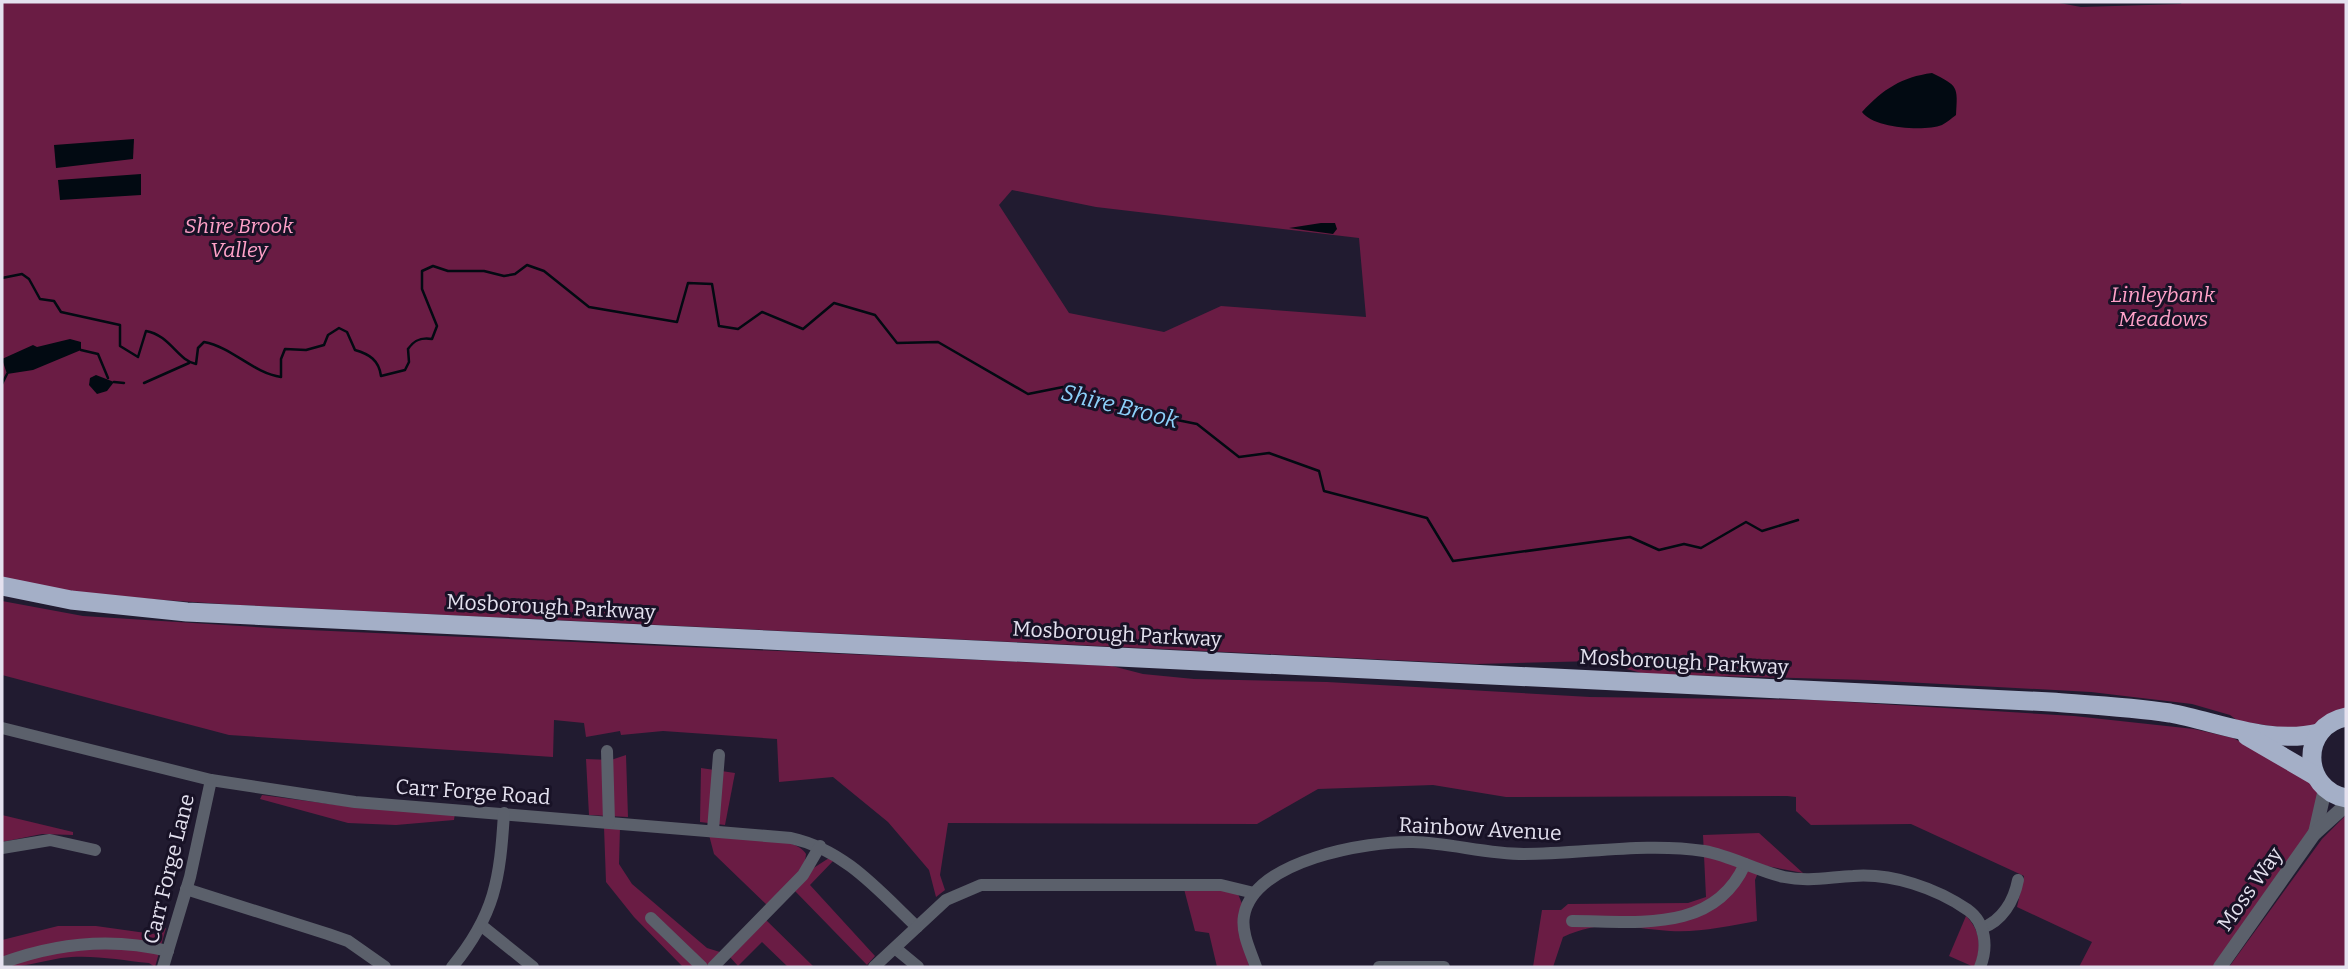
<svg xmlns="http://www.w3.org/2000/svg" width="2348" height="969" viewBox="0 0 2348 969" font-family="Bitter,serif">
<style>
.green{fill:#6a1c44;fill-rule:evenodd}
.water{fill:#020a12}
.lines{fill:none;stroke-linecap:round;stroke-linejoin:round}
.stream{stroke:#020a12;stroke-width:2.5}
.minor{stroke:#5b606b;stroke-width:12}
.tertiary{stroke:#5b606b;stroke-width:14}
.trunk{stroke:#a4afc7;stroke-width:19}
.labels{text-anchor:middle;stroke-width:6;stroke-linejoin:round;paint-order:stroke}
.park-label{font-size:21px;font-style:italic;fill:#ffa1c8;stroke:#181226}
.street-label{font-size:21px;fill:#e4e1ef;stroke:#181226}
.water-label{font-size:23px;font-style:italic;fill:#8cd0fa;stroke:#181226}
</style>
<rect width="100%" height="100%" fill="#211b30"/>
<g class="green">
<path d="M2 2H2054L2081 7 2181 4 2182 2H2346V708L2304 731 2238 721 2230 715 2192 704 2091 692 1867 680 1645 674 1597 661 1476 664 238 605C159 599 78 597 2 577ZM1012 190 1096 207 1359 238 1366 317 1221 306 1164 332 1069 313 999 205Z"/>
<polygon points="2,601 83,616 286,629 1112,666 1143,674 1194,679 1327,682 1590,697 1815,700 2074,716 2194,729 2233,738 2310,777 2318,791 2314,825 2214,967 2079,967 2092,942 2017,907 2024,876 1911,824 1811,825 1796,811 1796,797 1787,796 1506,797 1433,785 1318,789 1257,824 948,823 940,875 945,890 936,897 929,870 888,822 833,777 779,782 777,739 663,731 621,735 620,731 586,737 584,723 554,720 553,757 229,735 2,675"/>
<polygon points="626,755 628,817 589,815 586,759 611,760"/>
<polygon points="701,768 735,773 725,825 700,822"/>
<polygon points="262,795 353,807 455,813 454,820 396,825 348,823 260,799"/>
<polygon points="2,815 73,832 73,835 42,834 2,842"/>
<polygon points="2346,815 2346,967 2229,967 2322,839"/>
<polygon points="604,827 620,827 619,864 632,884 707,948 720,952 706,967 683,967 634,917 606,882"/>
<path d="M1759 833 1803 873 1761 865 1755 880 1757 921C1728 926 1698 933 1670 931 1628 928 1603 918 1563 937L1553 967H1533L1542 910H1561L1568 904 1688 903 1706 897 1703 835Z"/>
<path d="M709 835C730 836 796 835 806 854 805 874 781 892 768 906L714 854Z"/>
<polygon points="829,858 834,860 810,885 875,956 867,965 795,891 812,869"/>
<polygon points="1184,889 1227,890 1238,894 1243,906 1249,967 1217,967 1209,933 1195,931"/>
<path d="M1966 916C1981 931 1982 949 1974 967L1949 956Z"/>
<polygon points="766,920 814,967 788,967 762,942 738,966 729,956"/>
<path d="M58 926H96L153 934 166 928 155 967 149 963C120 960 90 954 61 958 40 962 23 967 2 967V940Z"/>
</g>
<g class="water">
<path d="M1932 73C1958 86 1958 86 1956 115 1952 118 1946 123 1942 125 1924 132 1873 128 1862 112 1883 89 1902 77 1932 73Z"/>
<polygon points="134,139 133,159 56,168 54,145"/>
<polygon points="141,174 141,195 60,200 58,180"/>
<polygon points="1321,223 1335,223 1337,229 1333,234 1289,228"/>
<polygon points="70,339 81,342 81,350 33,370 7,374 2,359 33,345 37,347"/>
<polygon points="96,375 114,382 107,391 97,394 89,385 90,378"/>
</g>
<g class="lines">
<g class="stream">
<path d="M2 278 22 274 29 279 40 299 54 301 61 312 120 325V346L138 357 146 331C170 335 178 361 196 364L198 348 204 342C232 347 253 373 281 377V359L285 349 306 350 324 345 328 335 339 328 347 332 355 350C369 354 379 360 381 376L405 370 409 362 408 349C414 340 421 337 432 339L437 326 422 289V271L433 266 448 271H484L504 276 515 274 527 265 544 271 589 307 677 322 688 283 712 284 719 326 738 329 762 312 803 329 834 303 875 315 897 343 938 342 1028 394 1063 387 1093 403 1197 424 1239 457 1269 453 1319 471 1324 491 1427 518 1453 561 1630 537 1659 550 1684 544 1701 548 1746 522 1762 531 1798 520"/>
<polyline points="81,350 98,354 108,378"/>
<polyline points="114,382 124,383"/>
<polyline points="144,383 189,363"/>
<polyline points="2,384 7,374"/>
</g>
<g class="minor">
<path d="M2 728 211 780 355 802 791 838C845 850 878 890 917 927"/>
<polyline points="607,751 609,822"/>
<polyline points="713,830 719,755"/>
<polyline points="2,848 50,840 95,850"/>
<polyline points="186,889 328,934 348,941 385,967"/>
<polyline points="651,918 702,967"/>
<path d="M1572 921C1636 921 1714 934 1745 864"/>
<polyline points="482,926 533,967"/>
<path d="M1982 928C2002 921 2014 901 2018 880"/>
<polyline points="895,948 918,967"/>
<path d="M2 963C56 943 111 937 168 951"/>
<polyline points="163,967 190,877 211,780"/>
<path d="M452 967C495 915 500 879 504 813"/>
<polyline points="713,967 803,875 820,846"/>
<polyline points="874,967 946,900 981,885 1221,885 1254,893"/>
<path d="M1256 967C1251 952 1241 933 1244 916 1253 860 1368 841 1413 842 1450 843 1487 854 1524 854 1583 854 1646 842 1704 851 1732 856 1757 871 1784 877 1808 882 1830 877 1853 876 1892 873 1936 888 1968 910 1986 923 1988 948 1980 967"/>
<polyline points="1379,967 1444,967"/>
</g>
<g class="tertiary">
<polyline points="2315,833 2325,789"/>
<polyline points="2220,967 2314,834 2346,805"/>
</g>
<g class="trunk">
<path d="M2 586 71 600 187 612 2051 702C2091 705 2131 707 2170 713 2218 722 2269 745 2319 733"/>
<path d="M2346 717C2300 726 2301 789 2346 798"/>
<polyline points="2247,736 2314,775"/>
</g>
</g>
<g class="labels">
<g class="park-label">
<text x="239" y="233">Shire Brook<tspan x="239" dy="24">Valley</tspan></text>
<text x="2163" y="302">Linleybank<tspan x="2163" dy="24">Meadows</tspan></text>
</g>
<g class="street-label">
<text transform="translate(551 607) rotate(3)" y="7">Mosborough Parkway</text>
<text transform="translate(1117 634) rotate(3)" y="7">Mosborough Parkway</text>
<text transform="translate(1684 662) rotate(3)" y="7">Mosborough Parkway</text>
<text transform="translate(473 792) rotate(4)" y="7">Carr Forge Road</text>
<text transform="translate(1480 829) rotate(3)" y="7">Rainbow Avenue</text>
<text transform="translate(169 869) rotate(-76)" y="7">Carr Forge Lane</text>
<text transform="translate(2250 889) rotate(-55)" y="7">Moss Way</text>
</g>
<g class="water-label">
<text transform="translate(1120 406) rotate(14)" y="8">Shire Brook</text>
</g>
</g>
<rect width="2348" height="969" fill="none" stroke="#e4e1ef" stroke-width="7"/>
</svg>
